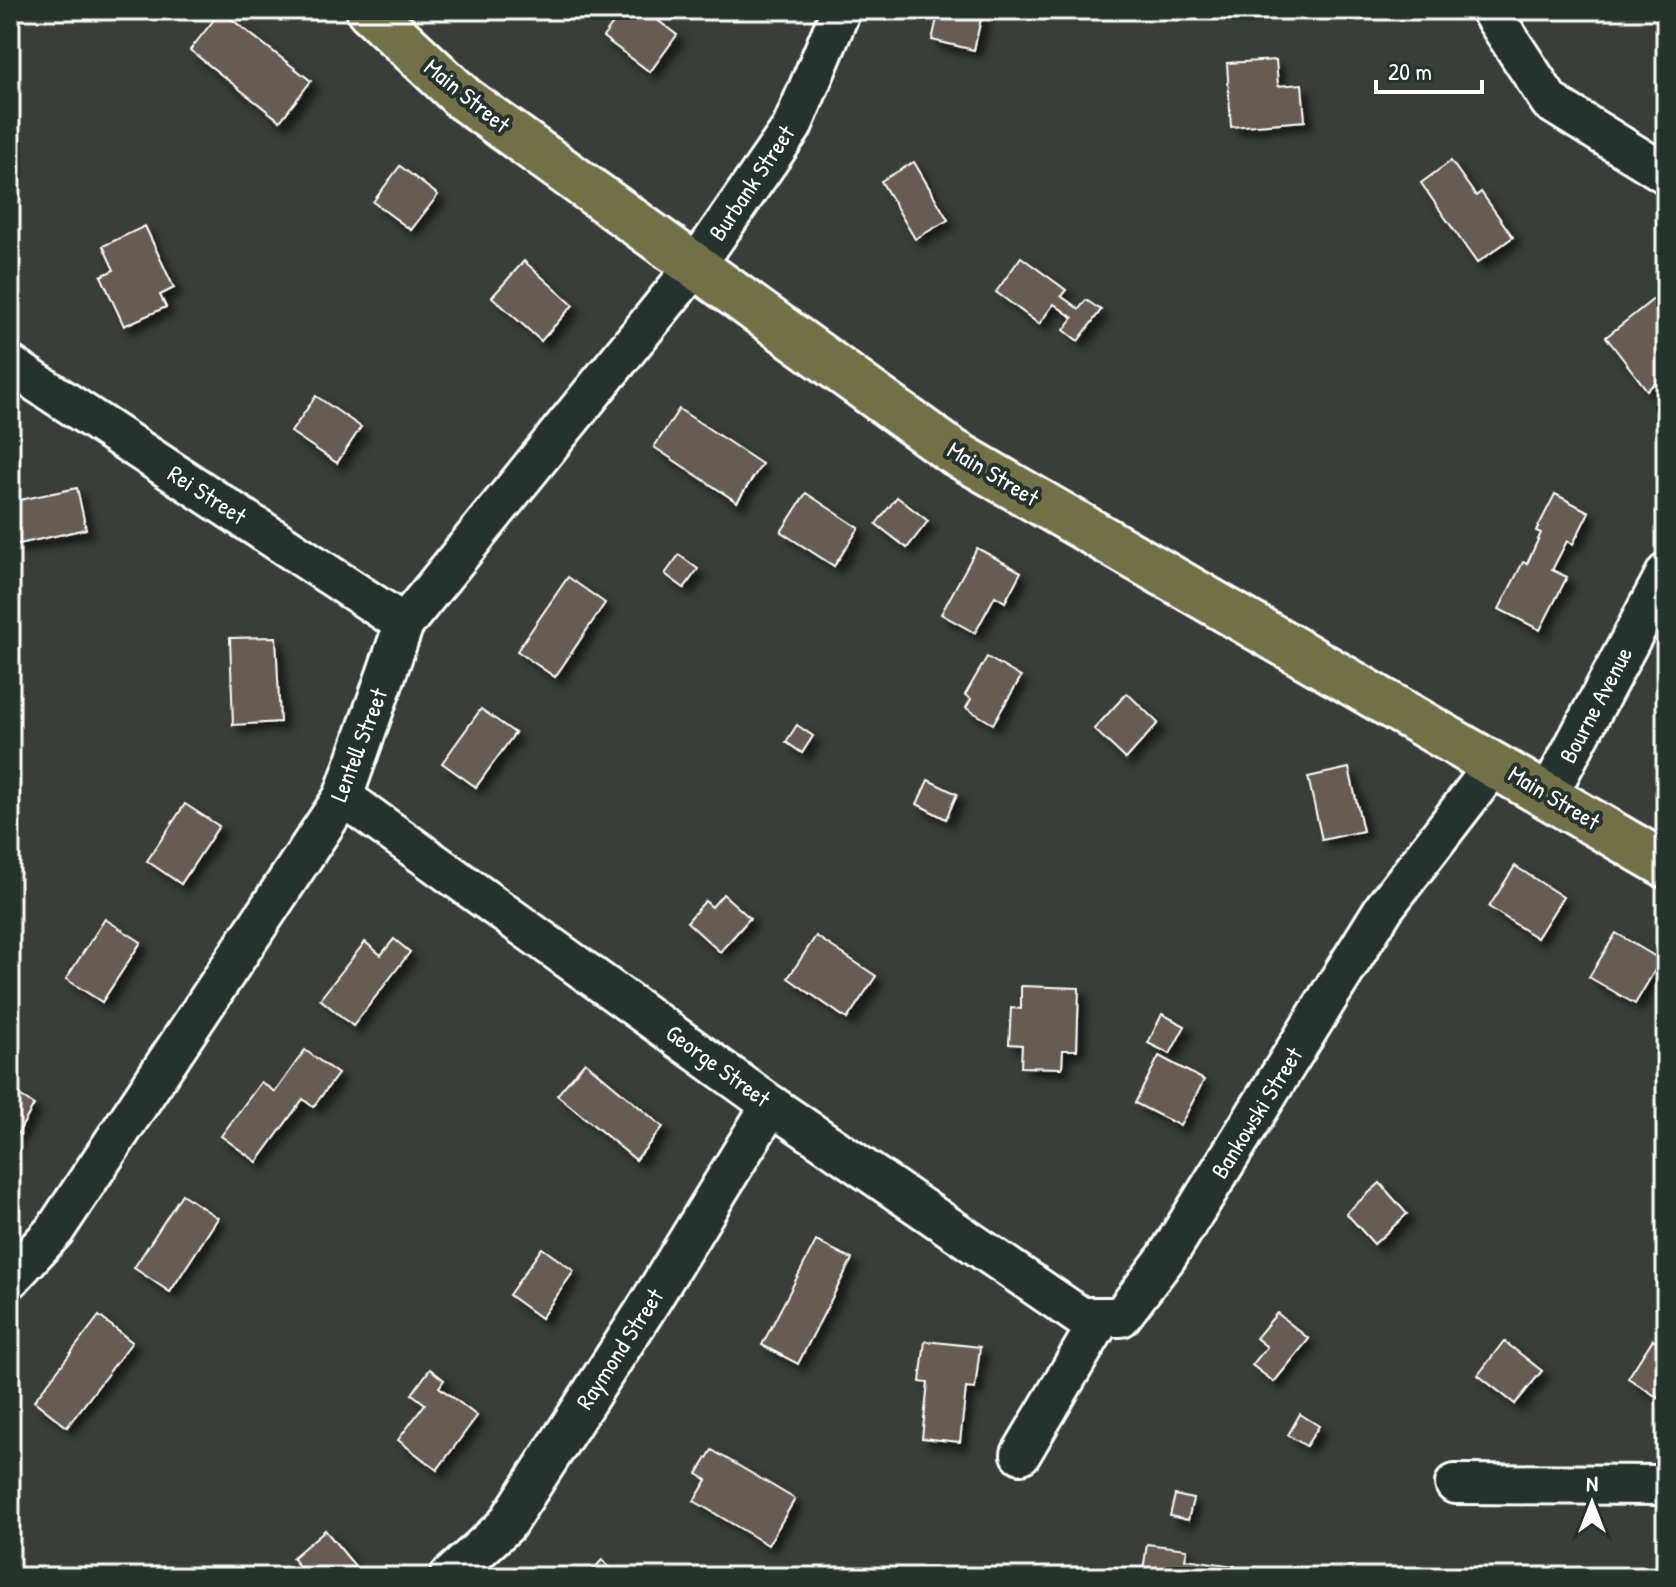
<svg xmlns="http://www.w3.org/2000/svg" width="1676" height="1587" viewBox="0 0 1676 1587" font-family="'Patrick Hand',sans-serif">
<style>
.building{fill:#665b52;stroke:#fff;stroke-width:2;filter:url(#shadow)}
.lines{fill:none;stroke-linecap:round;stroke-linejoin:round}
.minor-casing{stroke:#fff;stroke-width:44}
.major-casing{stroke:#fff;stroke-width:50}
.minor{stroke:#26332d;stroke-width:38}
.major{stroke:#71704a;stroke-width:44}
.labels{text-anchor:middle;stroke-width:8;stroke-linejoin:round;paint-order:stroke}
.street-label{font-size:24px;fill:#fff;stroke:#26332d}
</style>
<defs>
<filter id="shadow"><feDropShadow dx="7" dy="7" stdDeviation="4" flood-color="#0009"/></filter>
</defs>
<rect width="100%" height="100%" fill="#393f38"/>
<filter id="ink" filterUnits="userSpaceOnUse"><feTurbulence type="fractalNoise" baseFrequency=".0125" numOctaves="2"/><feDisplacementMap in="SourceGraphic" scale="16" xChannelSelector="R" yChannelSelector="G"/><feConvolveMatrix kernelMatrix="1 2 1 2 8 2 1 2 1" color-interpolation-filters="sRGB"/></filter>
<g filter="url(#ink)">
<g class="building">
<polygon points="623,10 644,10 677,35 650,72 603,37"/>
<polygon points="939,10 983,10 974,50 932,40"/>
<polygon points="221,11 311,81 280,121 190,50"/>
<polygon points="1276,60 1278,86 1302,84 1305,121 1231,127 1227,63"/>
<polygon points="1451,161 1476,196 1481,192 1513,237 1477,263 1421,183"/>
<polygon points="914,162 948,220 915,239 881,181"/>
<polygon points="400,166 438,195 411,230 373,202"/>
<polygon points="145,226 174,288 160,295 166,307 124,326 101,276 114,270 103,246"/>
<polygon points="1021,257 1066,290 1061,296 1079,309 1086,300 1101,310 1078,341 1064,330 1073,318 1054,304 1039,324 996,292"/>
<polygon points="524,261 573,305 541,341 492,297"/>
<polygon points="1666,289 1666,374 1647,390 1606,337"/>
<polygon points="316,396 361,427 337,463 291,432"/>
<polygon points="679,409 762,464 737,502 654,447"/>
<polygon points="77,488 86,529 10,546 10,502"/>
<polygon points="806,493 859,528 834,566 781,532"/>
<polygon points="1555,494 1589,512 1573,544 1567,541 1552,570 1567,577 1540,630 1499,609 1523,562 1527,564 1541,533 1536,531"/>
<polygon points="897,497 928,521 907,548 876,524"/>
<polygon points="977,548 1021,572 1005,602 995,596 975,633 941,614"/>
<polygon points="679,555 698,569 684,588 665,574"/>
<polygon points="568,577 605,603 555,677 517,651"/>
<polygon points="276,637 280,722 233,725 230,638"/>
<polygon points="987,657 1021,677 993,724 966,708 971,699 965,695"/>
<polygon points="1127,693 1158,723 1126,759 1094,729"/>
<polygon points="481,709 515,733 476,787 442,763"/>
<polygon points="797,725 813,736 802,753 786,742"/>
<polygon points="1349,768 1363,831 1322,840 1308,777"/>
<polygon points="928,780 957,794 946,819 917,804"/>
<polygon points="185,804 219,826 181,884 147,861"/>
<polygon points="1515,866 1563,897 1537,938 1489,907"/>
<polygon points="723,894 750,918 720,952 687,922 705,901 712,907"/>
<polygon points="105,919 141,942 102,1002 66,979"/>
<polygon points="1616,933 1661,960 1635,1004 1589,977"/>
<polygon points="816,936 876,976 847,1019 788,978"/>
<polygon points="394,939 410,952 353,1026 320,999 365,942 381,955"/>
<polygon points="1021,986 1079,988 1077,1050 1063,1050 1062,1068 1021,1067 1022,1045 1009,1044 1011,1008 1021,1009"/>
<polygon points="1162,1014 1185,1026 1170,1054 1148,1043"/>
<polygon points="305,1050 338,1074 313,1107 303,1099 257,1162 221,1136 261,1082 275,1092"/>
<polygon points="1159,1056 1204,1080 1180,1126 1135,1103"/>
<polygon points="585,1062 663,1127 636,1160 557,1095"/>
<polygon points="10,1090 34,1105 10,1147"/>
<polygon points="1380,1183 1407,1214 1374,1244 1346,1213"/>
<polygon points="182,1194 218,1218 170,1292 134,1268"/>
<polygon points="816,1241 852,1259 798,1364 762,1345"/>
<polygon points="542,1248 574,1271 541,1318 509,1295"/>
<polygon points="1277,1313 1309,1339 1274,1382 1252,1365 1267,1347 1256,1338"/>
<polygon points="99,1316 132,1342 67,1427 34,1401"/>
<polygon points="1653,1339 1666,1348 1666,1403 1628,1378"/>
<polygon points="925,1341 980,1347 975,1389 966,1388 960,1442 922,1438 928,1383 920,1382"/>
<polygon points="1504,1341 1542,1371 1515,1404 1478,1375"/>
<polygon points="430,1369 444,1380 439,1387 477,1416 437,1470 398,1440 425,1404 412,1394"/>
<polygon points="1300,1414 1319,1426 1306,1446 1288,1435"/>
<polygon points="712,1450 795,1499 768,1545 694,1501 707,1480 697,1474"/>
<polygon points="1175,1495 1193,1499 1188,1520 1170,1516"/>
<polygon points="325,1530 355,1566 343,1577 308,1577 292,1558"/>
<polygon points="1147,1544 1187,1549 1185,1559 1235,1566 1234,1577 1142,1577"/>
<polygon points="602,1560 620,1577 586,1577"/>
</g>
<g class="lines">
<g class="minor-casing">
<g id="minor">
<polyline points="1490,10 1550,102 1666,174"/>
<polyline points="10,365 404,624"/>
<polyline points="1548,795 1666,573"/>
<polyline points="343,797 771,1105 1081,1317 1102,1317"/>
<polyline points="10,1279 55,1230 343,797 404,624 696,265 792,127 841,10"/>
<polyline points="1021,1454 1102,1317 1121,1317 1166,1258 1384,908 1495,764"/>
<polyline points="1455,1484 1666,1485"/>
<polyline points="449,1577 506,1525 644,1312 771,1105"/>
</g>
</g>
<g class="major-casing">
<polyline id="major" points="369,10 464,99 950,450 1666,865"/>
</g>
<use href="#minor" class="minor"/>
<use href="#major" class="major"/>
</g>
</g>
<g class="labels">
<g class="street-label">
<text transform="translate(467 96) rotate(39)" y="8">Main Street</text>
<text transform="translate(752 183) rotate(-56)" y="8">Burbank Street</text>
<text transform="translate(993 474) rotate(31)" y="8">Main Street</text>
<text transform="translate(207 495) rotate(33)" y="8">Rei Street</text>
<text transform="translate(1596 705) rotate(-62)" y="8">Bourne Avenue</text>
<text transform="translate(359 745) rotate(-69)" y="8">Lentell Street</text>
<text transform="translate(1554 798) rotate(31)" y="8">Main Street</text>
<text transform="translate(718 1066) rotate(36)" y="8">George Street</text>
<text transform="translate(1257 1113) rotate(-58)" y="8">Bankowski Street</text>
<text transform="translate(620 1349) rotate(-57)" y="8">Raymond Street</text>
</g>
</g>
<rect width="1676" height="1587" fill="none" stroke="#26332d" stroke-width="40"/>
<rect x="20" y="20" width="1636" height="1547" fill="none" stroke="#fff" stroke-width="3" filter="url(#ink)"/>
<g transform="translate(1592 1503)" stroke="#26332d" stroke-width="6" paint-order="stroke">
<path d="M0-6L14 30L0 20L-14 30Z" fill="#ffffff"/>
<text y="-12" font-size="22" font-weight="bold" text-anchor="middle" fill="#ffffff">N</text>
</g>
<path d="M1376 80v12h106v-12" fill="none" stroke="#ffffff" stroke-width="4"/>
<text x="1388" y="80" font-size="24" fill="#ffffff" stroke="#26332d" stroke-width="6" paint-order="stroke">20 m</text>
</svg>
